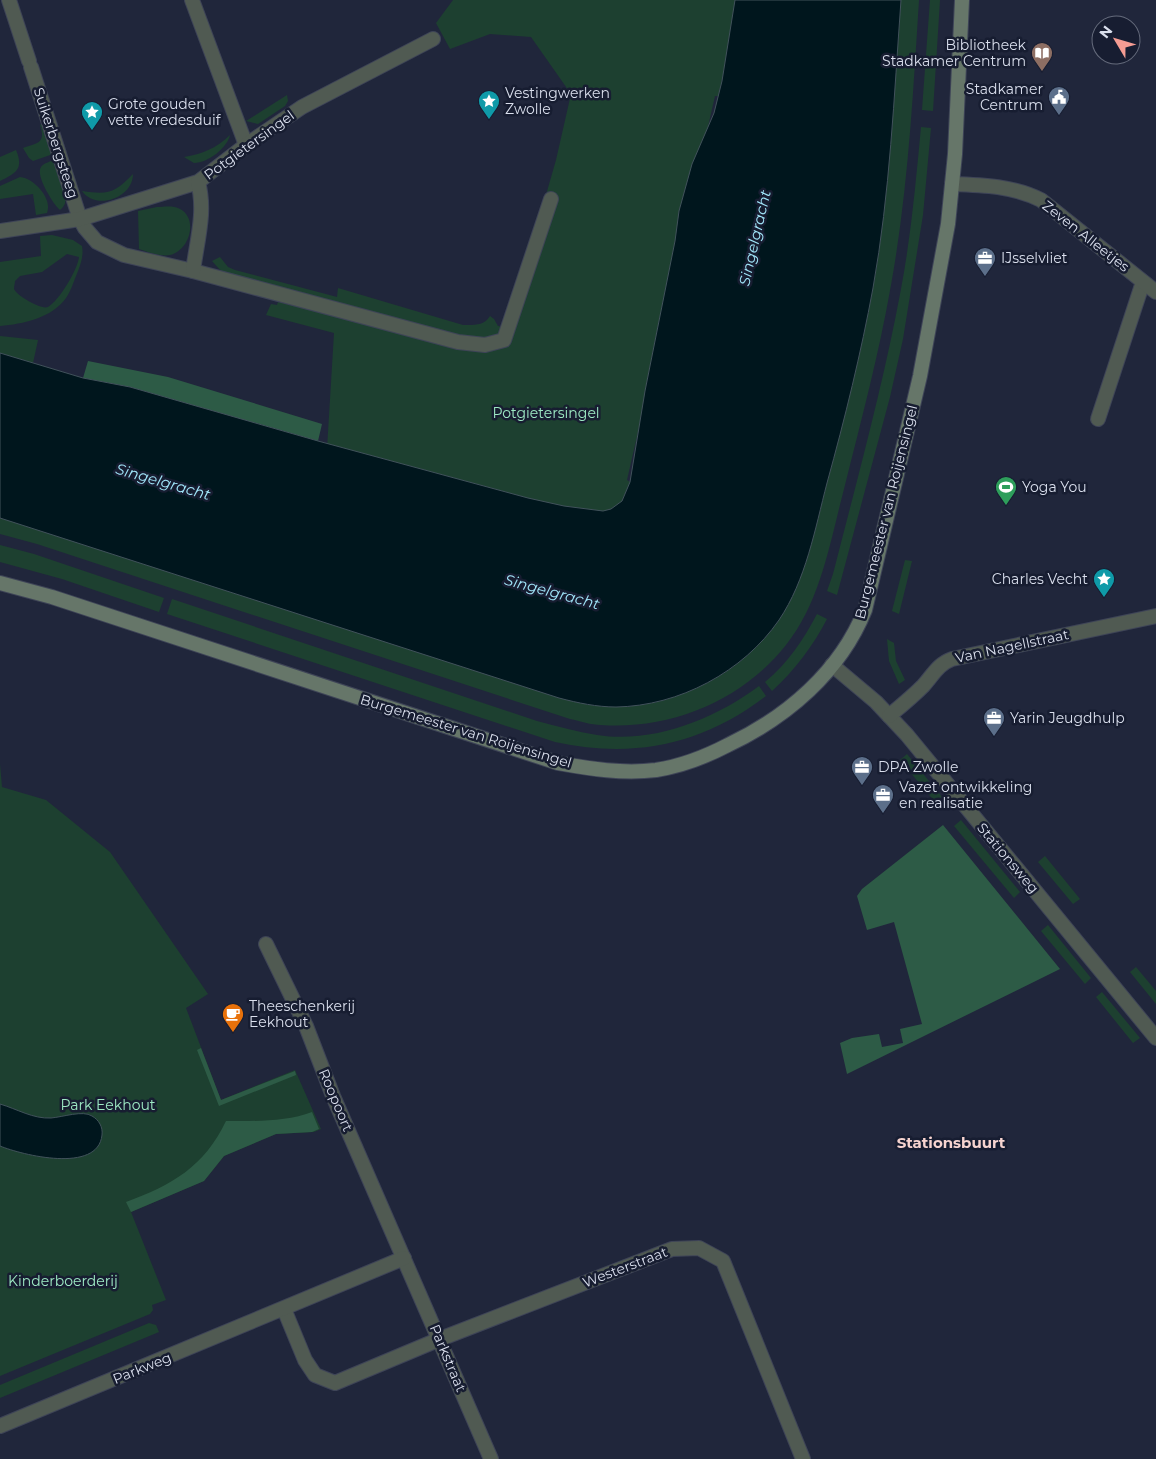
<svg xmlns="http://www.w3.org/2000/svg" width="1156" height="1459" viewBox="0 0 1156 1459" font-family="Montserrat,sans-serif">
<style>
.green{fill:#1d4030;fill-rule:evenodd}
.forest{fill:#2d5b46}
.water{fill:#00161d;stroke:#41525b}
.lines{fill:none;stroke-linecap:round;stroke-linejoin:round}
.service-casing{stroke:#3e4457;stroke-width:16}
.pedestrian-casing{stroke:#3e4457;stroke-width:16}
.minor-casing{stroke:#3e4457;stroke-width:16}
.secondary-casing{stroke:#3e4457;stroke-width:16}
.service{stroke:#505a52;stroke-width:14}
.pedestrian{stroke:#505a52;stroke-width:14}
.minor{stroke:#505a52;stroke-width:14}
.secondary{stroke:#667669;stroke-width:14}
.labels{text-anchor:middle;stroke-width:5;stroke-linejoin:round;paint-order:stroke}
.poi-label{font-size:14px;fill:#dadfed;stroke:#171d31;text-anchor:start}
.street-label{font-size:14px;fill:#dadfed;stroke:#171d31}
.park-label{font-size:14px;fill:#9eeac4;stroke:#171d31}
.water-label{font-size:15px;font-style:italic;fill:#a2e7fb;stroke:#171d31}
.neighbourhood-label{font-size:15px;font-weight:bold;fill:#f7d4d0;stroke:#171d31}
</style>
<rect width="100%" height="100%" fill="#20263b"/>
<g class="green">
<path d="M453 0H737C729 32 727 64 718 96H715L627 480 630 482 622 501 610 516 588 521 327 449 334 333 266 315 271 304 277 305 278 302 335 316 337 302 230 274 221 271 212 261 220 257 228 267 235 270 337 297 338 288 463 325C474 325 484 326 490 316L494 319 498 326 508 327 556 160 571 94 531 37 490 34 450 49 436 23Z"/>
<path d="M901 0H919C913 95 908 191 891 285 879 354 861 421 844 489 830 542 821 601 786 645 743 700 671 730 601 725 591 725 580 721 570 719L37 544 0 534V518L8 519 559 698C578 703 597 707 616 707 679 706 743 672 779 620 806 580 815 529 827 483 845 418 861 353 873 288 890 193 894 96 901 0Z"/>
<polygon points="930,0 940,0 933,111 922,110"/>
<polygon points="287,95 288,101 285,106 258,124 246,121"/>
<path d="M42 123 53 154 33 161 29 158 23 148C38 143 46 143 40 125Z"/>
<path d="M921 127 931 128 923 215 903 339 890 397 837 595 827 591 833 574C857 480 883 386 901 289 911 236 916 181 921 127Z"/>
<path d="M230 135C227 148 208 163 194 163L184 157C202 154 217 148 230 135Z"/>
<path d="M16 150C24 169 16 173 0 181V157Z"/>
<path d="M55 160C59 173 74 201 60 210 53 204 35 175 41 167 44 163 51 161 55 160Z"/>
<path d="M133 174C133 198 96 211 82 191 108 195 115 193 133 174Z"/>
<path d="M20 177C34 178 53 199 47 213L36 215 33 194 0 199V186Z"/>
<path d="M157 207C164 207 173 205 180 209 199 219 189 251 170 255 160 257 148 252 139 249L138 211Z"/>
<path d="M52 235 73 240 82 246C84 257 80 266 76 276 73 283 71 291 66 298 52 318 23 324 0 326V262L41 256 40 236ZM67 254 79 257C78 269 59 301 48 307 41 310 16 295 14 289 14 286 15 283 15 281L20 276 42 272Z"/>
<polygon points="0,336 38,340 33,363 0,353"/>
<polygon points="0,545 34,554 164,598 159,612 62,579 0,562"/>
<polygon points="905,560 912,561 899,614 892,611"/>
<path d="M172 599 537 721C557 726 577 732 597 735 653 744 715 719 759 686L766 696C702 745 634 759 555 742L167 614Z"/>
<path d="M817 614 827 619C813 646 795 670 772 691L765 682C788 663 804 639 817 614Z"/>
<polygon points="887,639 894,643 896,661 905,680 899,684 889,661"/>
<polygon points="907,754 942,797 935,802 900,760"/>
<polygon points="0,764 2,787 46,800 110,852 208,994 186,1008 221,1100 295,1070 321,1129 314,1132 276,1134 224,1156 204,1181 131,1212 166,1300 152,1305 153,1310 150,1314 0,1376"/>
<polygon points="961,820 1020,892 1014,898 954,826"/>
<polygon points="1045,856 1080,899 1073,904 1038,862"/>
<polygon points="1048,925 1091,978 1085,984 1041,931"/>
<polygon points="1136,967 1156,991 1156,1004 1130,972"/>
<polygon points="1102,992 1140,1038 1133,1043 1096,997"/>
<polygon points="149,1323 156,1325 159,1332 0,1398 0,1385"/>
</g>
<g class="forest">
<polygon points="88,361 168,377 322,424 318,441 130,387 83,378"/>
<polygon points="943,825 1060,969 847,1074 840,1043 852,1038 879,1034 882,1047 903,1043 900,1029 922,1024 894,922 867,930 857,896 862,889"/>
<polygon points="201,1048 221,1100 295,1071 296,1075 219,1106 197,1050"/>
<path d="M312 1112 319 1129 312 1132 276 1134 224 1156 204 1181 131 1212 126 1202C172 1185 204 1167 226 1121 253 1121 286 1122 312 1112Z"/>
</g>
<g class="water">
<path d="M735 0H901C894 96 890 193 873 288 861 353 845 418 827 483 815 529 806 580 779 620 743 672 679 706 616 707 597 707 578 703 559 698L0 518V353L83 378 130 387 318 441 528 498 564 506 603 511 611 509 622 501 630 482 645 391 675 241 679 211 692 164 714 113 722 81Z"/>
<path d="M0 1104C17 1109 33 1119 51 1118 63 1117 83 1110 92 1116 99 1120 103 1127 102 1135 98 1174 22 1155 0 1146Z"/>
</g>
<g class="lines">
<g class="service-casing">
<polyline id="service" points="1098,419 1143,282"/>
</g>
<g class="pedestrian-casing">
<polyline id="pedestrian" points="192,0 246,145"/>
</g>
<g class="minor-casing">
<g id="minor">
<polyline points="9,0 29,61"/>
<polyline points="31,67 80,219 85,228 97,242 124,255 193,271 458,342 485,345 504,340 551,199"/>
<path d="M952 184C983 185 1014 186 1041 200L1156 292"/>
<polyline points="0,231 80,219 198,182 246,145 302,107 433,39"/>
<path d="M193 271C197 240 206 212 198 182"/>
<polyline points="832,665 876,702 907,735 1156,1038"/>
<path d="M889 716C901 706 912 697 923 686 933 675 938 664 952 659L1156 616"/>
<polyline points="266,944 306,1026 333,1096 491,1459"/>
<polyline points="284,1309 305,1360 315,1375 335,1383 440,1339 672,1249 699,1248 723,1261 803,1459"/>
<polyline points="0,1426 404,1258"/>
</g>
</g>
<g class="secondary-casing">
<path id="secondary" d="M0 583 52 597 558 763C591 769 623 774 656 770 682 766 705 757 728 745 787 717 840 672 865 610L920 376 948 224 955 154 962 0"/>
</g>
<use href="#service" class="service"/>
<use href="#pedestrian" class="pedestrian"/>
<use href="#minor" class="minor"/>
<use href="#secondary" class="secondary"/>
</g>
<defs>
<g id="library-pin" transform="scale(1.125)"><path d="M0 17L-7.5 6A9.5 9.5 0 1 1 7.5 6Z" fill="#8d6e63" stroke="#171d31"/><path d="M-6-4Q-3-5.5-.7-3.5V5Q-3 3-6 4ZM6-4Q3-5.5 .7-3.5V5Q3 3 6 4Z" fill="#fff"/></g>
<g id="civic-pin" transform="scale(1.125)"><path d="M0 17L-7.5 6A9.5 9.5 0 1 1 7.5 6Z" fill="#5c6f8a" stroke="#171d31"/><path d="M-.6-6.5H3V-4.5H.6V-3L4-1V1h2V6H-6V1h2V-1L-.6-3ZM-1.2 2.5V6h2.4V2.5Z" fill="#fff"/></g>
<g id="sight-pin" transform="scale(1.125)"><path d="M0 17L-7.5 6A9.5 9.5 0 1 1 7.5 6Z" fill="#0f9aa8" stroke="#171d31"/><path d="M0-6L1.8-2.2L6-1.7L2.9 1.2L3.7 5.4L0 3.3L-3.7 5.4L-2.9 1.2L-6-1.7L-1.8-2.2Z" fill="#fff"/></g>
<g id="office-pin" transform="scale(1.125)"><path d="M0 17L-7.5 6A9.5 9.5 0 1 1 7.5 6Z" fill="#5c6f8a" stroke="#171d31"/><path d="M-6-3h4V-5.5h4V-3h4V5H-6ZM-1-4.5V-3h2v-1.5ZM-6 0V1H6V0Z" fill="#fff"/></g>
<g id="stadium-pin" transform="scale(1.125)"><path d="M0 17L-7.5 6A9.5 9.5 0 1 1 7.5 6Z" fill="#2e9e5b" stroke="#171d31"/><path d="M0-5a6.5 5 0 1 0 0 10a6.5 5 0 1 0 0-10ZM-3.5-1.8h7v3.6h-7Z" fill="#fff"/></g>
<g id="cafe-pin" transform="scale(1.125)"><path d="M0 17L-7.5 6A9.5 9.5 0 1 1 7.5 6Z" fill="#e8710a" stroke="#171d31"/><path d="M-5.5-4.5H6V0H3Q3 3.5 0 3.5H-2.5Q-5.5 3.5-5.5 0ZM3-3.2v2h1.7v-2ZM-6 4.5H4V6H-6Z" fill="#fff"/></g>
</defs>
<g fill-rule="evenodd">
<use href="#library-pin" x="1042" y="53"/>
<use href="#civic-pin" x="1059" y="97"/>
<use href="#sight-pin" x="489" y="101"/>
<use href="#sight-pin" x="92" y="112"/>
<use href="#office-pin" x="985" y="258"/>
<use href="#stadium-pin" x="1006" y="487"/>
<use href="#sight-pin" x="1104" y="579"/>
<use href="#office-pin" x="994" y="718"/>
<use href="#office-pin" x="862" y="767"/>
<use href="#office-pin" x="883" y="795"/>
<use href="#cafe-pin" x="233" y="1014"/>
</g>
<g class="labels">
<g class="poi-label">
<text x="1026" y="50" text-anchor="end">Bibliotheek<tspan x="1026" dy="16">Stadkamer Centrum</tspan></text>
<text x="1043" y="94" text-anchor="end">Stadkamer<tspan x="1043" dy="16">Centrum</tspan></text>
<text x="505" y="98">Vestingwerken<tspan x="505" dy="16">Zwolle</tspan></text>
<text x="108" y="109">Grote gouden<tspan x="108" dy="16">vette vredesduif</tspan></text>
<text x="1001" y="263">IJsselvliet</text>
<text x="1022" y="492">Yoga You</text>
<text x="1088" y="584" text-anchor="end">Charles Vecht</text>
<text x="1010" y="723">Yarin Jeugdhulp</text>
<text x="878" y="772">DPA Zwolle</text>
<text x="899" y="792">Vazet ontwikkeling<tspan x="899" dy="16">en realisatie</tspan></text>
<text x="249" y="1011">Theeschenkerij<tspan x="249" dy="16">Eekhout</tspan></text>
</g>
<g class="street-label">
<text transform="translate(56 143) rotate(72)" y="5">Suikerbergsteeg</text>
<text transform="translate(249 145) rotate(-36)" y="5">Potgietersingel</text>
<text transform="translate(1086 236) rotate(38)" y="5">Zeven Alleetjes</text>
<text transform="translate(886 512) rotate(-76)" y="5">Burgemeester van Roijensingel</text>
<text transform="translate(1012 646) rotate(-12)" y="5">Van Nagellstraat</text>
<text transform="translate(466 731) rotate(17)" y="5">Burgemeester van Roijensingel</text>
<text transform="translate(1008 858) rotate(50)" y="5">Stationsweg</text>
<text transform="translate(336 1100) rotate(67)" y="5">Roopoort</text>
<text transform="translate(625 1267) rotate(-21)" y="5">Westerstraat</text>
<text transform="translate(448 1358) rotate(67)" y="5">Parkstraat</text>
<text transform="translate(142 1368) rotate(-22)" y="5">Parkweg</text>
</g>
<g class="park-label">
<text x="546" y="418">Potgietersingel</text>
<text x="108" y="1110">Park Eekhout</text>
<text x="63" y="1286">Kinderboerderij</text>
</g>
<g class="water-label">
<text transform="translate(755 238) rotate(-77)" y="5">Singelgracht</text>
<text transform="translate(163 482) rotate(16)" y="5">Singelgracht</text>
<text transform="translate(552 592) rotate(15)" y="5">Singelgracht</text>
</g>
<g class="neighbourhood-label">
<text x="951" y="1148">Stationsbuurt</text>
</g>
</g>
<g transform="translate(1116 40) rotate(308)"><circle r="24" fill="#171d31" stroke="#656b7c"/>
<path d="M0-4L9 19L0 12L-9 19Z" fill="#f59c93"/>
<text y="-8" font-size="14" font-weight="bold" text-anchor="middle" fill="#dadfed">N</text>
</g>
</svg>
